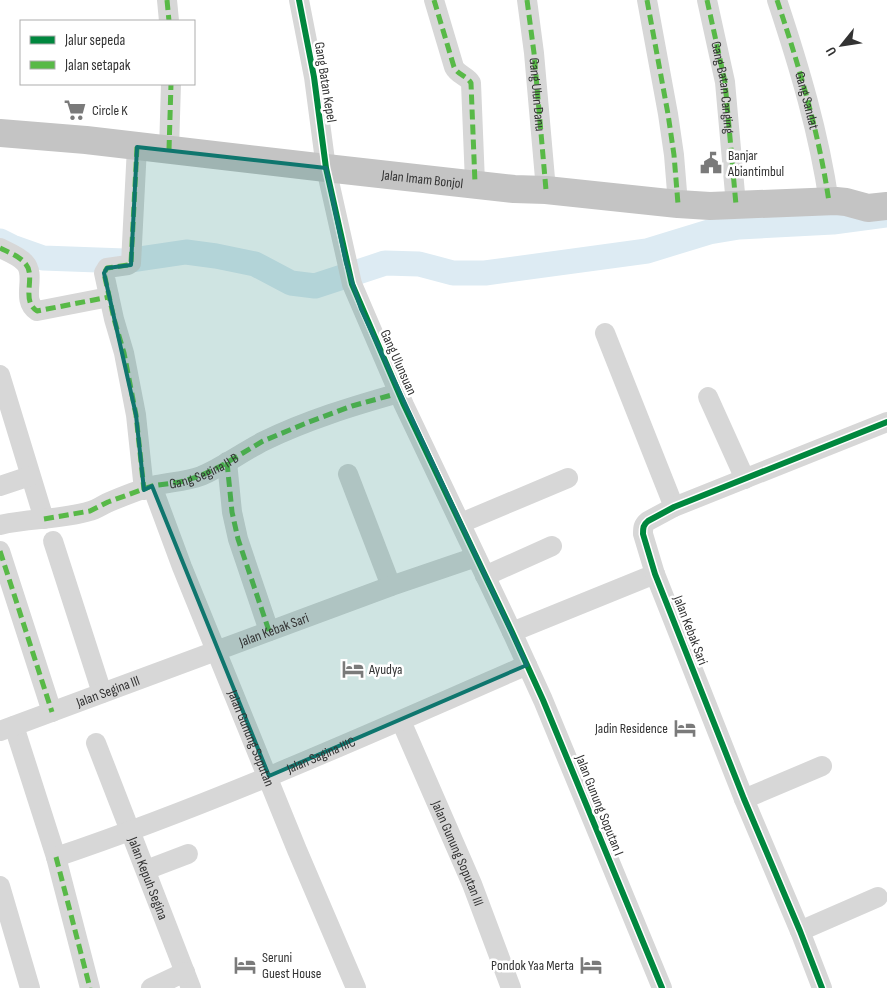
<svg xmlns="http://www.w3.org/2000/svg" width="887" height="988" viewBox="0 0 887 988" font-family="'Sofia Sans Condensed',sans-serif">
<style>
.lines{fill:none;stroke-linecap:round;stroke-linejoin:round}
.river{stroke:#ddebf3;stroke-width:25}
.minor{stroke:#d7d7d7;stroke-width:20}
.highway{stroke:#c4c4c4;stroke-width:28}
.quiet{stroke:#58b947;stroke-width:5;stroke-dasharray:10 5;stroke-linecap:butt}
.cycleway-casing{stroke:#fff;stroke-width:9}
.cycleway{stroke:#00873e;stroke-width:6}
.marked{fill:#0f766e;fill-opacity:0.2;stroke:#0f766e;stroke-width:4;stroke-linejoin:round}
.labels{text-anchor:middle;stroke-width:5;stroke-linejoin:round;paint-order:stroke}
.street-label{font-size:14px;fill:#333;stroke:#fff}
.poi-label{font-size:14px;fill:#333;stroke:#fff;text-anchor:start}
</style>
<rect width="100%" height="100%" fill="#fff"/>
<g class="lines">
<polyline class="river" points="0,241 12,247 43,258 125,261 186,252 216,256 255,264 291,283 315,286 385,263 419,264 453,273 485,273 647,251 709,232 739,227 833,222 887,215"/>
<g class="minor">
<polyline points="167,0 169,21"/>
<polyline points="299,0 314,77 326,168 352,284 404,405 512,632 543,700 662,988"/>
<path d="M434 0 454 67C458 75 467 76 471 83L475 183"/>
<polyline points="527,0 534,53 546,190"/>
<polyline points="647,0 668,114 674,155 678,204"/>
<polyline points="707,0 725,82 736,205"/>
<path id="s1" d="M777 0C799 66 819 133 829 202"/>
<polyline points="137,147 131,263 128,265 107,268 104,273 114,319 124,353 136,415 144,490"/>
<polyline points="169,150 171,84"/>
<path d="M0 248C8 252 19 256 25 263 37 276 20 300 37 311L109 297"/>
<polyline points="605,333 674,507"/>
<polyline points="0,375 44,519"/>
<polyline points="708,397 745,479"/>
<polyline points="227,462 232,512 238,539 269,631"/>
<polyline points="348,474 391,586"/>
<polyline points="0,486 30,476"/>
<path id="s2" d="M152 486 182 567 297 850 356 988"/>
<polyline points="461,523 568,478"/>
<path d="M0 525C29 518 60 520 90 511 95 510 101 506 107 503 121 497 138 490 153 486 169 482 185 482 201 476 223 467 242 452 264 441 307 420 353 406 399 393"/>
<polyline points="53,541 102,693"/>
<polyline points="0,551 52,712"/>
<polyline points="485,576 552,546"/>
<polyline points="512,632 655,574"/>
<path id="s3" d="M401 721 472 884 511 988"/>
<polyline points="14,726 56,857 90,988"/>
<path id="s4" d="M0 731 391 586 476 557"/>
<path id="s5" d="M96 743 191 988"/>
<polyline points="744,799 822,766"/>
<path id="s6" d="M56 857C216 803 372 733 527 665"/>
<polyline points="146,870 188,854"/>
<polyline points="0,886 30,988"/>
<polyline points="800,931 878,897"/>
<polyline points="151,988 185,972"/>
<path d="M822 988 800 931 744 799 655 574 643 534C643 528 643 525 648 521L674 507 887 422"/>
</g>
<path class="highway" id="s7" d="M0 133 86 140 326 168 514 189 546 190 678 204 710 206 836 201 846 202 868 208 887 206"/>
<g class="quiet">
<polyline points="167,0 169,21"/>
<path d="M434 0 454 67C458 75 467 76 471 83L475 183"/>
<path id="s8" d="M527 0 534 53 546 190"/>
<polyline points="647,0 668,114 674,155 678,204"/>
<path id="s9" d="M707 0 725 82 736 205"/>
<path d="M777 0C799 66 819 133 829 202"/>
<polyline points="137,147 131,263 128,265 107,268 104,273 114,319 124,353 136,415 144,490"/>
<polyline points="169,150 171,84"/>
<path d="M0 248C8 252 19 256 25 263 37 276 20 300 37 311L109 297"/>
<polyline points="227,462 232,512 238,539 269,631"/>
<path id="s10" d="M44 519 90 511 108 502 152 486 180 482 200 476 221 466 263 441 309 422 352 406 399 393"/>
<polyline points="0,551 52,712"/>
<polyline points="56,857 90,988"/>
</g>
<g class="cycleway-casing">
<g id="cycleway">
<polyline points="299,0 314,77 326,168 352,284 404,405 512,632 543,700 662,988"/>
<path d="M822 988 800 931 744 799 655 574 643 534C643 528 643 525 648 521L674 507 887 422"/>
</g>
</g>
<use href="#cycleway" class="cycleway"/>
</g>
<path class="marked" d="M137 147 326 168 346 263 361 309 527 665 269 776 152 486 144 490 136 415 104 273 107 268 131 265Z"/>
<defs>
<g id="supermarket-bare" transform="scale(1.725)"><path d="M-6-5.5h2.5l.6 2H6L4.5 2H-2.5L-4.4-4H-6ZM-1.5 3.2a1.3 1.3 0 1 0 .1 0ZM3 3.2a1.3 1.3 0 1 0 .1 0Z" fill="#7a7a7a" stroke="#fff" stroke-width="2.5" paint-order="stroke"/></g>
<g id="civic-bare" transform="scale(1.725)"><path d="M-.6-6.5H3V-4.5H.6V-3L4-1V1h2V6H-6V1h2V-1L-.6-3ZM-1.2 2.5V6h2.4V2.5Z" fill="#7a7a7a" stroke="#fff" stroke-width="2.5" paint-order="stroke"/></g>
<g id="hotel-bare" transform="scale(1.725)"><path d="M-6-4.5h1.5V1H6V5H4.5V3h-9V5H-6ZM-4 0a1.8 1.8 0 1 1 3.6 0ZM.5 0V-2.5h3Q6-2.5 6 0Z" fill="#7a7a7a" stroke="#fff" stroke-width="2.5" paint-order="stroke"/></g>
</defs>
<g fill-rule="evenodd">
<use href="#supermarket-bare" x="75" y="110"/>
<use href="#civic-bare" x="711" y="163"/>
<use href="#hotel-bare" x="353" y="669"/>
<use href="#hotel-bare" x="685" y="728"/>
<use href="#hotel-bare" x="245" y="965"/>
<use href="#hotel-bare" x="591" y="965"/>
</g>
<g class="labels">
<g class="street-label">
<text transform="translate(326 82) rotate(81)" y="5">Gang Batan Kepel</text>
<text dy="5" stroke="none"><textPath href="#s9" startOffset="89">Gang Batan Canging</textPath></text>
<text dy="5" stroke="none"><textPath href="#s8" startOffset="95">Gang Ulun Danu</textPath></text>
<text dy="5" stroke="none"><textPath href="#s1" startOffset="105">Gang Sandat</textPath></text>
<text dy="5" stroke="none"><textPath href="#s7" startOffset="425">Jalan Imam Bonjol</textPath></text>
<text transform="translate(399 362) rotate(66)" y="5">Gang Ulunsuan</text>
<text dy="5" stroke="none"><textPath href="#s10" startOffset="168">Gang Segina II B</textPath></text>
<text dy="5" stroke="none"><textPath href="#s4" startOffset="292">Jalan Kebak Sari</textPath></text>
<text transform="translate(691 630) rotate(69)" y="5">Jalan Kebak Sari</text>
<text dy="5" stroke="none"><textPath href="#s4" startOffset="115">Jalan Segina III</textPath></text>
<text dy="5" stroke="none"><textPath href="#s2" startOffset="271">Jalan Gunung Soputan</textPath></text>
<text dy="5" stroke="none"><textPath href="#s6" startOffset="284">Jalan Sagina IIIC</textPath></text>
<text transform="translate(600 805) rotate(68)" y="5">Jalan Gunung Soputan I</text>
<text dy="5" stroke="none"><textPath href="#s3" startOffset="144">Jalan Gunung Soputan III</textPath></text>
<text dy="5" stroke="none"><textPath href="#s5" startOffset="145">Jalan Kepuh Segina</textPath></text>
</g>
<g class="poi-label">
<text x="92" y="115">Circle K</text>
<text x="728" y="160">Banjar<tspan x="728" dy="16">Abiantimbul</tspan></text>
<text x="369" y="674">Ayudya</text>
<text x="668" y="733" text-anchor="end">Jadin Residence</text>
<text x="262" y="962">Seruni<tspan x="262" dy="16">Guest House</tspan></text>
<text x="574" y="970" text-anchor="end">Pondok Yaa Merta</text>
</g>
</g>
<rect x="20" y="20" width="175" height="65" fill="#ffffff" stroke="#adadad"/>
<rect x="30" y="36" width="25" height="8" fill="#00873e" stroke="#adadad"/>
<text x="65" y="45" font-size="15" fill="#333333">Jalur sepeda</text>
<rect x="30" y="61" width="25" height="8" fill="#58b947" stroke="#adadad"/>
<text x="65" y="70" font-size="15" fill="#333333">Jalan setapak</text>
<g transform="translate(842 45) rotate(240)" stroke="#ffffff" stroke-width="4" paint-order="stroke">
<path d="M0-4L9 19L0 12L-9 19Z" fill="#333333"/>
<text y="-8" font-size="14" font-weight="bold" text-anchor="middle" fill="#333333">U</text>
</g>
</svg>
